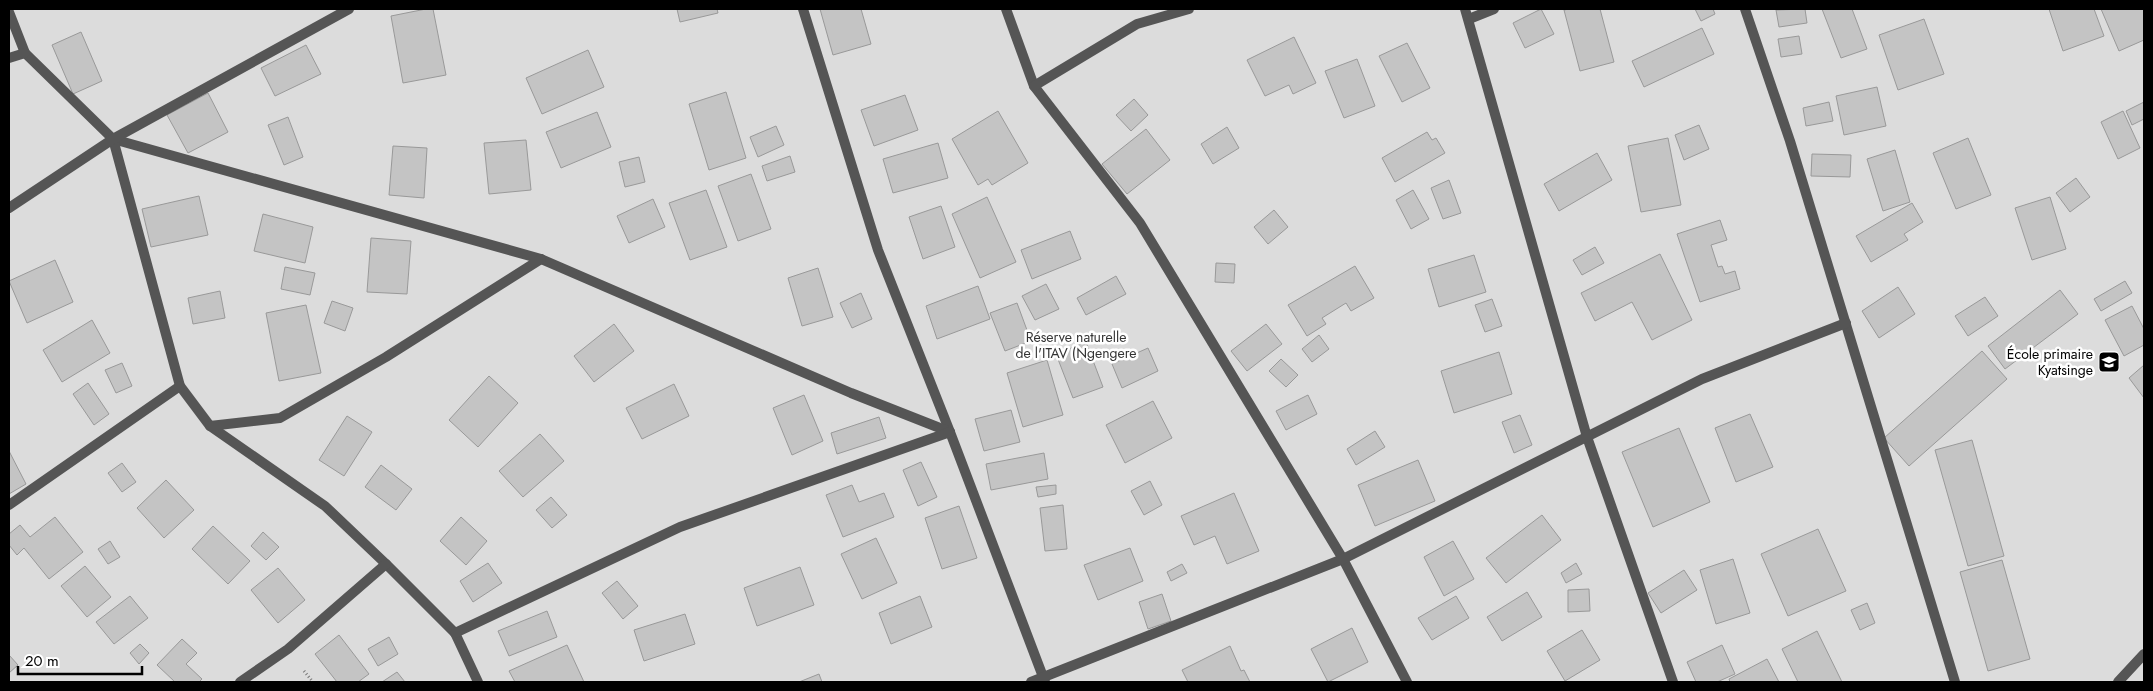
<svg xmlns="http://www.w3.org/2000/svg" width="2153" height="691" viewBox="0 0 2153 691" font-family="Jost,sans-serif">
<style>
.green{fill:#dcdcdc}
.building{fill:#c4c4c4;stroke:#999}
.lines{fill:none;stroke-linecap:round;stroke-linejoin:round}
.path{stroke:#777;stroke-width:3;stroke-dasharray:1 2.5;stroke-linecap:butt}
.minor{stroke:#555;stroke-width:10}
.labels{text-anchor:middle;stroke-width:5;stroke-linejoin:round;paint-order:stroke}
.park-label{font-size:14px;fill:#333;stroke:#fff}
.poi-label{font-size:14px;fill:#000;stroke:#fff;text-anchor:end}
</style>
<rect width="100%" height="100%" fill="#fff"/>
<rect class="green" x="9" y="9" width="2135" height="673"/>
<g class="building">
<polygon points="426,9 433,9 446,75 403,83 391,16"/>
<polygon points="677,9 717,9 718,13 680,22"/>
<polygon points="820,9 861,9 871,44 833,55"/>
<polygon points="1541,9 1554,34 1525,48 1513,23"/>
<polygon points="1569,9 1600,9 1614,62 1580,71 1564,10"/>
<polygon points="1695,9 1713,9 1715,14 1701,21"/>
<polygon points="1805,9 1807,23 1779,27 1776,10"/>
<polygon points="1822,9 1852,9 1867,49 1841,58"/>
<polygon points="2049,9 2094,9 2104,36 2063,51"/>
<polygon points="2101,9 2144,9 2144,40 2119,51"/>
<polygon points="1924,19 1944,74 1898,90 1879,35"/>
<polygon points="1702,28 1714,54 1644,87 1632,61"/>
<polygon points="81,32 102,81 73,94 52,45"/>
<polygon points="1799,36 1802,54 1781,57 1778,39"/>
<polygon points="1294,37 1316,83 1293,94 1289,85 1265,96 1247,60"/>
<polygon points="1407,43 1430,88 1402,102 1379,56"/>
<polygon points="306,45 321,74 275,96 261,68"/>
<polygon points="588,50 604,87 542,114 526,78"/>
<polygon points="1357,59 1375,106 1344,118 1325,71"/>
<polygon points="1877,87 1886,126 1844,135 1836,96"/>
<polygon points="726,92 746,158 709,170 689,104"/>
<polygon points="208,93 228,132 188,153 167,115"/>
<polygon points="905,95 918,130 874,146 861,110"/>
<polygon points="1134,99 1148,115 1131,131 1116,115"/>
<polygon points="1829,102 1833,121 1806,126 1803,108"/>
<polygon points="2144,102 2144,119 2132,125 2126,111"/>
<polygon points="998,111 1028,163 992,185 988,179 978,185 952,139"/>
<polygon points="2123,111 2140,148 2118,159 2101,122"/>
<polygon points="597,112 611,147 561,168 546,132"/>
<polygon points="288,117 303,157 284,165 268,125"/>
<polygon points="1699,125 1709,149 1684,160 1675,135"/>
<polygon points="776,126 784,145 758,157 750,137"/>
<polygon points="1227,127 1239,148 1213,164 1201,144"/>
<polygon points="1146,129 1170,160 1127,194 1102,164"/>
<polygon points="1427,132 1432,140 1436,138 1445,153 1395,182 1382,158"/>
<polygon points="1668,138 1681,205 1641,212 1628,146"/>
<polygon points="1968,138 1991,195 1956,209 1933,153"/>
<polygon points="526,140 531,190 489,194 484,143"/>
<polygon points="938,143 948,178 893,193 883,159"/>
<polygon points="393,146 427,148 424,198 389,195"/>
<polygon points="1895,150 1910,202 1883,211 1867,159"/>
<polygon points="1597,153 1612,180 1559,211 1544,184"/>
<polygon points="1812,154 1851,155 1850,177 1811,176"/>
<polygon points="790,156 795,172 767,181 762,166"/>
<polygon points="639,157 645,182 625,187 619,162"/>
<polygon points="751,174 771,229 738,241 718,186"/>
<polygon points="2076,178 2090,197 2070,212 2056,193"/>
<polygon points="1449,180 1461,213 1443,219 1431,188"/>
<polygon points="706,190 727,247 690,260 669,203"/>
<polygon points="1413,190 1429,219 1411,229 1396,200"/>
<polygon points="199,196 208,235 151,247 142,209"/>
<polygon points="987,197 1016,262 980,278 952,214"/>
<polygon points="2050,197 2066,249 2032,260 2015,208"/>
<polygon points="653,199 665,227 629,243 617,216"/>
<polygon points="1912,203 1923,222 1904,234 1908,240 1871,262 1856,236"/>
<polygon points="941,206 955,247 923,259 909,217"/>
<polygon points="1274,210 1288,227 1268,244 1254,227"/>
<polygon points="263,214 313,227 305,263 254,251"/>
<polygon points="1720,220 1727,240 1711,245 1718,267 1722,266 1725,274 1735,271 1740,289 1700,302 1677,234"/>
<polygon points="1070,231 1081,259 1032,279 1021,250"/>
<polygon points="371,238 411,241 407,294 367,292"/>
<polygon points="1595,247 1604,263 1582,275 1573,260"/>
<polygon points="1660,254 1692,320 1652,340 1632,302 1595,321 1581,293"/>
<polygon points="1474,255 1486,292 1439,307 1428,269"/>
<polygon points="55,260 73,302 27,323 9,281"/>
<polygon points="1216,263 1235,264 1234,283 1215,282"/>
<polygon points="1355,266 1374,298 1351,311 1346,303 1322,318 1326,324 1307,336 1288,305"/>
<polygon points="285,267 315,273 310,295 281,289"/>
<polygon points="818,268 833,317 802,326 788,278"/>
<polygon points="1116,276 1126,294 1086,315 1077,298"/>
<polygon points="2125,281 2132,293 2101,311 2094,299"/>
<polygon points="1046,284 1059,309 1035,320 1022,296"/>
<polygon points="978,286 990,319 937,339 926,306"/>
<polygon points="1898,287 1915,314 1879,338 1862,311"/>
<polygon points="2060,290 2078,314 2005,369 1988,346"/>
<polygon points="220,291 225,318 193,324 188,298"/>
<polygon points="861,293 872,319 852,328 840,303"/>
<polygon points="1985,297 1998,316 1968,336 1955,316"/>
<polygon points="1492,299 1502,326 1485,332 1475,305"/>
<polygon points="332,301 353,308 345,331 324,323"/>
<polygon points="1017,303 1031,341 1005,351 990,313"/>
<polygon points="306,305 321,373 279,381 266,313"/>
<polygon points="2132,306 2144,329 2144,345 2124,356 2105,320"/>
<polygon points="92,320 110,353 62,382 43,350"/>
<polygon points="614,324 634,351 594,382 574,356"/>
<polygon points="1266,324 1282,344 1247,371 1231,351"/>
<polygon points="1319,335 1329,349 1312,362 1302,349"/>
<polygon points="1086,342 1103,387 1073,398 1056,354"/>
<polygon points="1148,348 1158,371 1122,388 1112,364"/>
<polygon points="1982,351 2007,379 1909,466 1884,438"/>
<polygon points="1499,352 1512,394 1454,413 1441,371"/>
<polygon points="1281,359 1298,375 1286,387 1269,371"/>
<polygon points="1047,360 1063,415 1023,427 1007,373"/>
<polygon points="122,363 132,386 116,393 105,370"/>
<polygon points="2144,365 2144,398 2129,378"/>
<polygon points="489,376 518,403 478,447 449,420"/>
<polygon points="88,383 109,414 94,425 73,394"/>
<polygon points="674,384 689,416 642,439 626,408"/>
<polygon points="804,395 823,441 792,455 773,408"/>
<polygon points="1308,395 1317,414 1286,430 1276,411"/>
<polygon points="1153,401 1172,438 1125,463 1106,425"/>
<polygon points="1011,410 1020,442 984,451 975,419"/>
<polygon points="1750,414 1773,467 1736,482 1715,428"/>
<polygon points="1520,415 1532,445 1514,453 1502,422"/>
<polygon points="347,416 372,432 344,476 319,460"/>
<polygon points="879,417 886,438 837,454 831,433"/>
<polygon points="1679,428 1710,502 1653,527 1622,452"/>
<polygon points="1375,431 1385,447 1356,465 1347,449"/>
<polygon points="540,434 564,461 523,497 499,471"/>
<polygon points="1972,440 2004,556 1968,566 1935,450"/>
<polygon points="9,451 26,484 9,494"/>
<polygon points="1044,453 1048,479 991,490 986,464"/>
<polygon points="1418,460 1435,501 1375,526 1358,485"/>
<polygon points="921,462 937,497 918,506 903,470"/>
<polygon points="122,463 136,482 122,492 108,473"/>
<polygon points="381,465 412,489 396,510 365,487"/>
<polygon points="166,480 194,510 164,538 137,508"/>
<polygon points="1150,481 1162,505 1144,515 1131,491"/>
<polygon points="852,485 859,502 884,493 894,517 843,537 826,495"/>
<polygon points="1056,485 1056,494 1038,497 1036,487"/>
<polygon points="1234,493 1259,551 1227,564 1215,536 1194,545 1181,516"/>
<polygon points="551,497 567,515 552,528 536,510"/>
<polygon points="1063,505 1067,549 1045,551 1040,508"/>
<polygon points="959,506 977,558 942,569 925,518"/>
<polygon points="1542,515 1561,540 1506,583 1486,558"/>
<polygon points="55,517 83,552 49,579 24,548 17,555 9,545 9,534 20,525 30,537"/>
<polygon points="461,517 487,541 466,565 440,541"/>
<polygon points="213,526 250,561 228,584 192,549"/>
<polygon points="1818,529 1846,591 1788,616 1761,554"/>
<polygon points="263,532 279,547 266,560 251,546"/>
<polygon points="876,538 897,583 862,599 841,554"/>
<polygon points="110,541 120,557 108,564 98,549"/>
<polygon points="1453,541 1474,579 1444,596 1424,557"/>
<polygon points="1130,548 1143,581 1098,600 1084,565"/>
<polygon points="1733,559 1750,613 1716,624 1700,570"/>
<polygon points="2002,560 2030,659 1988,671 1960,572"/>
<polygon points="488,563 502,583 473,602 460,581"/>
<polygon points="1576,563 1582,574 1566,583 1561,573"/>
<polygon points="1182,564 1187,573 1171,581 1167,572"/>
<polygon points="85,566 111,597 87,617 61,586"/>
<polygon points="800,567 814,605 757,626 744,588"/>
<polygon points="278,568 305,600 278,623 251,590"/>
<polygon points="1684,570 1697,590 1661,613 1648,593"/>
<polygon points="617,581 638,606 623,619 602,593"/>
<polygon points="1589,589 1590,611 1568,612 1568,590"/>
<polygon points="1527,592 1542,617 1502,641 1487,617"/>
<polygon points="1162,594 1171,621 1148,629 1139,602"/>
<polygon points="130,596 148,618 114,644 96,622"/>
<polygon points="920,596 932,627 891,644 879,613"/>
<polygon points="1456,596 1469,618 1432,640 1418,618"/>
<polygon points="1867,603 1875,623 1860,630 1851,610"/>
<polygon points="547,611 557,637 509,656 498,631"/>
<polygon points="685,614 695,644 644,661 634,630"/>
<polygon points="1352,628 1368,662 1328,682 1311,649"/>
<polygon points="1582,630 1600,660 1565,681 1547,651"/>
<polygon points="1817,631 1842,682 1798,682 1782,649"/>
<polygon points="339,635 369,674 358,682 337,682 315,654"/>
<polygon points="389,637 398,654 378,666 368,649"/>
<polygon points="182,639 197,653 186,664 202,679 199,682 175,682 157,665"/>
<polygon points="140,644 149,653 139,664 130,653"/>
<polygon points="567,645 584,682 515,682 509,671"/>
<polygon points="1722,645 1735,674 1717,682 1696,682 1687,662"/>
<polygon points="1230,646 1241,671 1244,670 1250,682 1188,682 1182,670"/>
<polygon points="9,655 18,665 9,673"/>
<polygon points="1767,659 1779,682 1730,682 1729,679"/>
<polygon points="397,672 405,682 382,682"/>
<polygon points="819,674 822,682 799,682"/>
</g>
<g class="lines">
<polyline class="path" points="304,671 313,682"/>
<g class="minor">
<polyline points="803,9 878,250 950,432 1045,682"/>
<polyline points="1006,9 1034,86 1140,223 1343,559 1407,682"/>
<polyline points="1465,9 1587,437 1673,682"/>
<polyline points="1745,9 1790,141 1955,682"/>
<polyline points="9,12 25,53 113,139 541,259 851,393 950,432"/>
<polyline points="1469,19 1494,9"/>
<polyline points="9,58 25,53"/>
<polyline points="1034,86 1137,24 1189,9"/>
<polyline points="113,139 180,386 210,426 325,506 386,564 455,633 478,682"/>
<polyline points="9,208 113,139 349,9"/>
<polyline points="210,426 280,418 386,357 541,259"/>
<polyline points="9,505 180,386"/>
<polyline points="455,633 680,527 950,432"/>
<polyline points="240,682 288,649 386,564"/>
<polyline points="1031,682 1343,559 1702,379 1846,323"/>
<polyline points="2118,682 2144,654"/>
</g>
</g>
<defs>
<g id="school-square" transform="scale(1.125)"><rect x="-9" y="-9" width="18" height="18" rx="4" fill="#000" stroke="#fff"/><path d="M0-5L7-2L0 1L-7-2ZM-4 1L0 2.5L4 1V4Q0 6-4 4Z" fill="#fff"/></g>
</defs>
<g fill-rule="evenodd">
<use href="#school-square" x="2109" y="362"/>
</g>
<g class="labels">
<g class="park-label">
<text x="1076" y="342">Réserve naturelle<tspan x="1076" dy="16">de l'ITAV (Ngengere</tspan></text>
</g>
<g class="poi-label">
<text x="2093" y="359">École primaire<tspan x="2093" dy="16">Kyatsinge</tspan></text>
</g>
</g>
<rect width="2153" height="691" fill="none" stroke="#000000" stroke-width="20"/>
<path d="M18 666v8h124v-8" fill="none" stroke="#000000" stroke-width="2.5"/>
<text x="25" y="666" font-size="15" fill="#000000" stroke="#ffffff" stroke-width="4" paint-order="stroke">20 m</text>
</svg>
